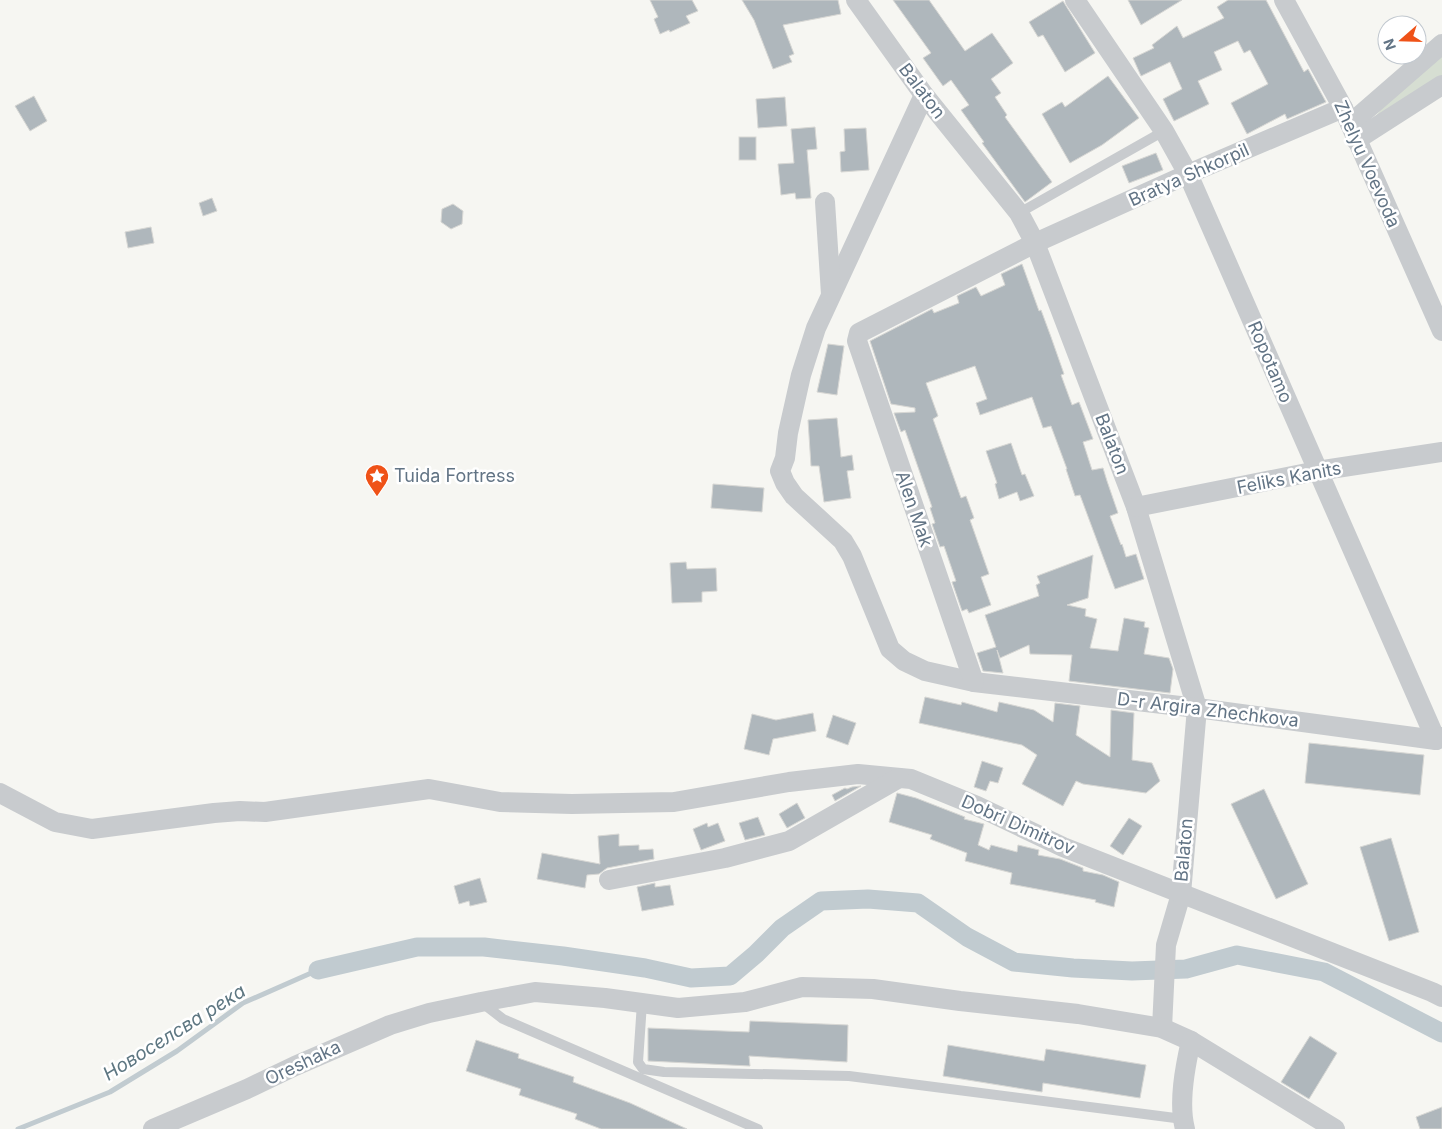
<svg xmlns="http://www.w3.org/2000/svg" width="1442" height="1129" viewBox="0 0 1442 1129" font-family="Inter,sans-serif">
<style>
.green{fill:#d6ded2}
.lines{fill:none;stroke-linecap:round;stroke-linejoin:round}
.stream{stroke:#c1cbd0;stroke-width:5}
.canal{stroke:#c1cbd0;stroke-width:19}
.building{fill:#afb7bc;stroke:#d7d7d4}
.lane{stroke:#c8cbce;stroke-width:10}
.street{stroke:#c8cbce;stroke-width:20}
.labels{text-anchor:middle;stroke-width:5;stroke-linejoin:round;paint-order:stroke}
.street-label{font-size:18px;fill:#627485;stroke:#fff}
.poi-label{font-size:18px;fill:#627485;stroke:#fff;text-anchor:start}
.water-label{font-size:19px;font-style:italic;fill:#5e7782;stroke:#fff}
</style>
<rect width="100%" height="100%" fill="#f6f6f2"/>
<polygon class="green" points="1442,44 1442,85 1356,140 1415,68"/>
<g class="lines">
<polyline class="stream" points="18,1129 110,1092 177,1051 243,1003 318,970"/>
<polyline class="canal" points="318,970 417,947 484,947 563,956 645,968 691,978 730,976 756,954 782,928 821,901 868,899 918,903 967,937 1014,962 1073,968 1132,971 1186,969 1237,955 1324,972 1442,1033"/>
</g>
<g class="building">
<polygon points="650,0 692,0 698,11 686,16 690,23 670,32 669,30 660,34 654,19 658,17"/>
<polygon points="742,0 838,0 841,14 783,25 794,54 789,56 792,62 773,69 754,20"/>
<polygon points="893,0 929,0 965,51 992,33 1013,63 991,79 1001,93 995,97 1007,115 1005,117 1052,182 1025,202 982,143 984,142 961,110 969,105 951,80 943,86 923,58 931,53"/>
<polygon points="1128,0 1182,0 1141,25"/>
<polygon points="1228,0 1266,0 1304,72 1308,69 1326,102 1287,119 1285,114 1247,134 1231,103 1268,84 1250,50 1244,53 1238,41 1214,52 1222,70 1198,81 1209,104 1174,121 1163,99 1182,89 1170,62 1141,76 1133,58 1154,48 1152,45 1177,26 1183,38 1224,18 1217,7"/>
<polygon points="1063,1 1095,53 1065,72 1043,35 1038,37 1029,22"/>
<polygon points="1108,76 1139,118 1102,145 1070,163 1042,114 1062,102 1065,107"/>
<polygon points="34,96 47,121 30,131 15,106"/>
<polygon points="785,97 787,126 758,128 756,99"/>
<polygon points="815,127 817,149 807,150 811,198 796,199 795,193 781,195 778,164 794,163 791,129"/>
<polygon points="866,128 869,170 841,172 840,152 845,151 844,129"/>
<rect x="739" y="137" width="17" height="23"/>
<polygon points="1156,153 1163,170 1129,183 1122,166"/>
<polygon points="212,198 217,211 203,216 199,203"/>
<polygon points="453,204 463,211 462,224 451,229 441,222 442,209"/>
<polygon points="151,227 154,243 128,248 125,232"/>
<polygon points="1022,264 1039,311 1041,310 1051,337 1064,374 1061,375 1072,405 1079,402 1093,439 1083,442 1092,470 1103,468 1107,481 1118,513 1110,516 1121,545 1122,544 1126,557 1136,554 1144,579 1115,589 1080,495 1075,496 1066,469 1067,469 1051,426 1043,428 1032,397 980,415 976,403 987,399 975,366 926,383 938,416 933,419 961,498 966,496 974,518 970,520 989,574 981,577 991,605 969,613 967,609 962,611 952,582 956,581 944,546 940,547 932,524 935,523 930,508 932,507 905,430 901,432 894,413 915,412 915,408 891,404 870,341 932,309 934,313 959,303 957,296 976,287 981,296 1005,285 1001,274"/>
<polygon points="828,344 844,346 837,395 817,392"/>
<polygon points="837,418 841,457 852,455 854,470 847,471 851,498 824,502 819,466 811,466 808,420"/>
<polygon points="1011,443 1022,475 1025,474 1034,496 1020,501 1017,492 999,499 995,484 997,483 986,451"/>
<polygon points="713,484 764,488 762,512 711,508"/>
<polygon points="1093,555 1088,598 1067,605 1086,609 1085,616 1097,619 1090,648 1118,651 1124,618 1145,622 1144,627 1149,628 1144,654 1169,658 1173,669 1170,693 1069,681 1072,655 1030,654 1029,645 1000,658 997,650 1003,673 983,671 977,653 996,647 985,615 1039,596 1036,585 1040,583 1037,576"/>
<polygon points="686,562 687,569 716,568 717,591 702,592 702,602 672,603 670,563"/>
<polygon points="925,697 961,705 962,702 997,712 999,702 1034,710 1053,722 1055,703 1080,706 1076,735 1110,757 1111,710 1134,713 1132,760 1152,763 1160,781 1146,793 1083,784 1076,781 1063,806 1022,784 1037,755 1022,745 919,723"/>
<polygon points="813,713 816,731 773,739 769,755 744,749 752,714 776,720"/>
<polygon points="833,715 856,723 848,745 826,737"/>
<polygon points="1309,743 1424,755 1420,795 1305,783"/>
<polygon points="982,761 1003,768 998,783 990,781 986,791 974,787"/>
<polygon points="861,786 835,801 832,795 845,788 847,789 852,787"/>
<polygon points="1264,789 1308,884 1276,899 1231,804"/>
<polygon points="897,793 916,798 965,817 964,819 984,824 978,845 989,850 991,845 1017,852 1018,845 1039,850 1038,855 1060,859 1083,868 1083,871 1103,875 1119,882 1114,907 1095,902 1096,900 1010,884 1012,873 965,861 967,853 930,839 932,835 889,822"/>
<polygon points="797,803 805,818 787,828 779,814"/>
<polygon points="758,817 765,835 745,840 739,823"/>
<polygon points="1129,818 1142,826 1123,855 1110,846"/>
<polygon points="707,823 708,827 718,823 725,841 701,850 693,829"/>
<polygon points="619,834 619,846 639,845 639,850 653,849 654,859 607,868 599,874 587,875 585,888 537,879 542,853 600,864 598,836"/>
<polygon points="1391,838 1419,932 1389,941 1360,847"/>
<polygon points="480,878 487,902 470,906 469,901 459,904 454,886"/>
<polygon points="655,883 655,887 670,885 674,905 642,911 637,887"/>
<polygon points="750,1021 848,1025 847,1062 749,1056 750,1066 648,1061 648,1028 749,1032"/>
<polygon points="1310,1036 1337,1053 1309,1099 1281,1082"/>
<polygon points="476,1040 519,1054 518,1058 574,1077 573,1082 630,1103 687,1129 601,1129 575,1119 577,1114 519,1095 521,1089 466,1071"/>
<polygon points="948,1045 1044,1061 1046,1049 1146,1065 1140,1098 1043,1083 1042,1092 943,1076"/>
<polygon points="1442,1107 1442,1129 1420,1129 1416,1117"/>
</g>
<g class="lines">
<g class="lane">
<polyline points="1019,213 1164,131"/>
<polyline points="481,1002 503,1019 758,1129"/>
<polyline points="642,1003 638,1062 643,1069 664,1072 849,1076 1183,1119"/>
</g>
<g class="street">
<polyline points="856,0 924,95 1019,213 1035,243 1136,507 1197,708 1181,894 1166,945 1162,1028"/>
<polyline points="1075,0 1164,131 1188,174 1436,740"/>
<polyline points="1284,0 1343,108 1442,331"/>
<polyline points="924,95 816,328 801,375 788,433 785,458 780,471 785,483 794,496 843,541 852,556 890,649 904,661 925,671 974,682 1197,708 1436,740 1442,737"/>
<polyline points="1350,124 1442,44"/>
<polyline points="1356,140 1442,85"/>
<polyline points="825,202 831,294"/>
<polyline points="1136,507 1317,471 1442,452"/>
<polyline points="974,682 857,341 859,333 1035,243 1188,174 1343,108"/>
<polyline points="0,793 55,822 92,829 214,813 240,811 265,812 429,789 500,802 572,804 674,802 789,782 858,774 911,779 977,806 1063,847 1432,992 1442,997"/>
<polyline points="609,880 725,858 789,841 899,778"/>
<polyline points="153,1129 247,1089 295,1066 390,1025 429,1013 481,1002 535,992 605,998 678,1008 745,1002 802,987 873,989 960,1001 1078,1014 1162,1028 1191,1041 1335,1129"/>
<path d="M1185 1129C1178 1103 1185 1067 1191 1041"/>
</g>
</g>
<defs>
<g id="sight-pin" transform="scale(1.25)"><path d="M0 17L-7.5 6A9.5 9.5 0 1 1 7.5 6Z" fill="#ef5218" stroke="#fff"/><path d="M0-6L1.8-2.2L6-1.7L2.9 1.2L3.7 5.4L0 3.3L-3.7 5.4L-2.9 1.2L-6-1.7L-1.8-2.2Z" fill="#fff"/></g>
</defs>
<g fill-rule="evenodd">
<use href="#sight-pin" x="377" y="476"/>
</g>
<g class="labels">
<g class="street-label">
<text transform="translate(922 91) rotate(53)" y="6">Balaton</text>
<text transform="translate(1367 164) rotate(66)" y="6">Zhelyu Voevoda</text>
<text transform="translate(1189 175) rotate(-24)" y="6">Bratya Shkorpil</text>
<text transform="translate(1270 362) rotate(67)" y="6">Ropotamo</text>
<text transform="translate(1112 444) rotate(69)" y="6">Balaton</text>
<text transform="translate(1289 478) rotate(-11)" y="6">Feliks Kanits</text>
<text transform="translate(914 509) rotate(71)" y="6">Alen Mak</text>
<text transform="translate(1208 710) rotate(7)" y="6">D-r Argira Zhechkova</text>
<text transform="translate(1018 825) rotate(24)" y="6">Dobri Dimitrov</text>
<text transform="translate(1184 850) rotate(-85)" y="6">Balaton</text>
<text transform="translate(303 1063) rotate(-25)" y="6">Oreshaka</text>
</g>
<g class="poi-label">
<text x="394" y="482">Tuida Fortress</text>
</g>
<g class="water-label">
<text transform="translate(174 1032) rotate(-32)" y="7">Новоселсва река</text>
</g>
</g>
<g transform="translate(1402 40) rotate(250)"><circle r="24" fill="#ffffff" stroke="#c0c7ce"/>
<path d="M0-4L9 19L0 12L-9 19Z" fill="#ef5218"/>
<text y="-8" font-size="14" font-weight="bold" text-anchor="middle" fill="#627485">N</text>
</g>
</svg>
